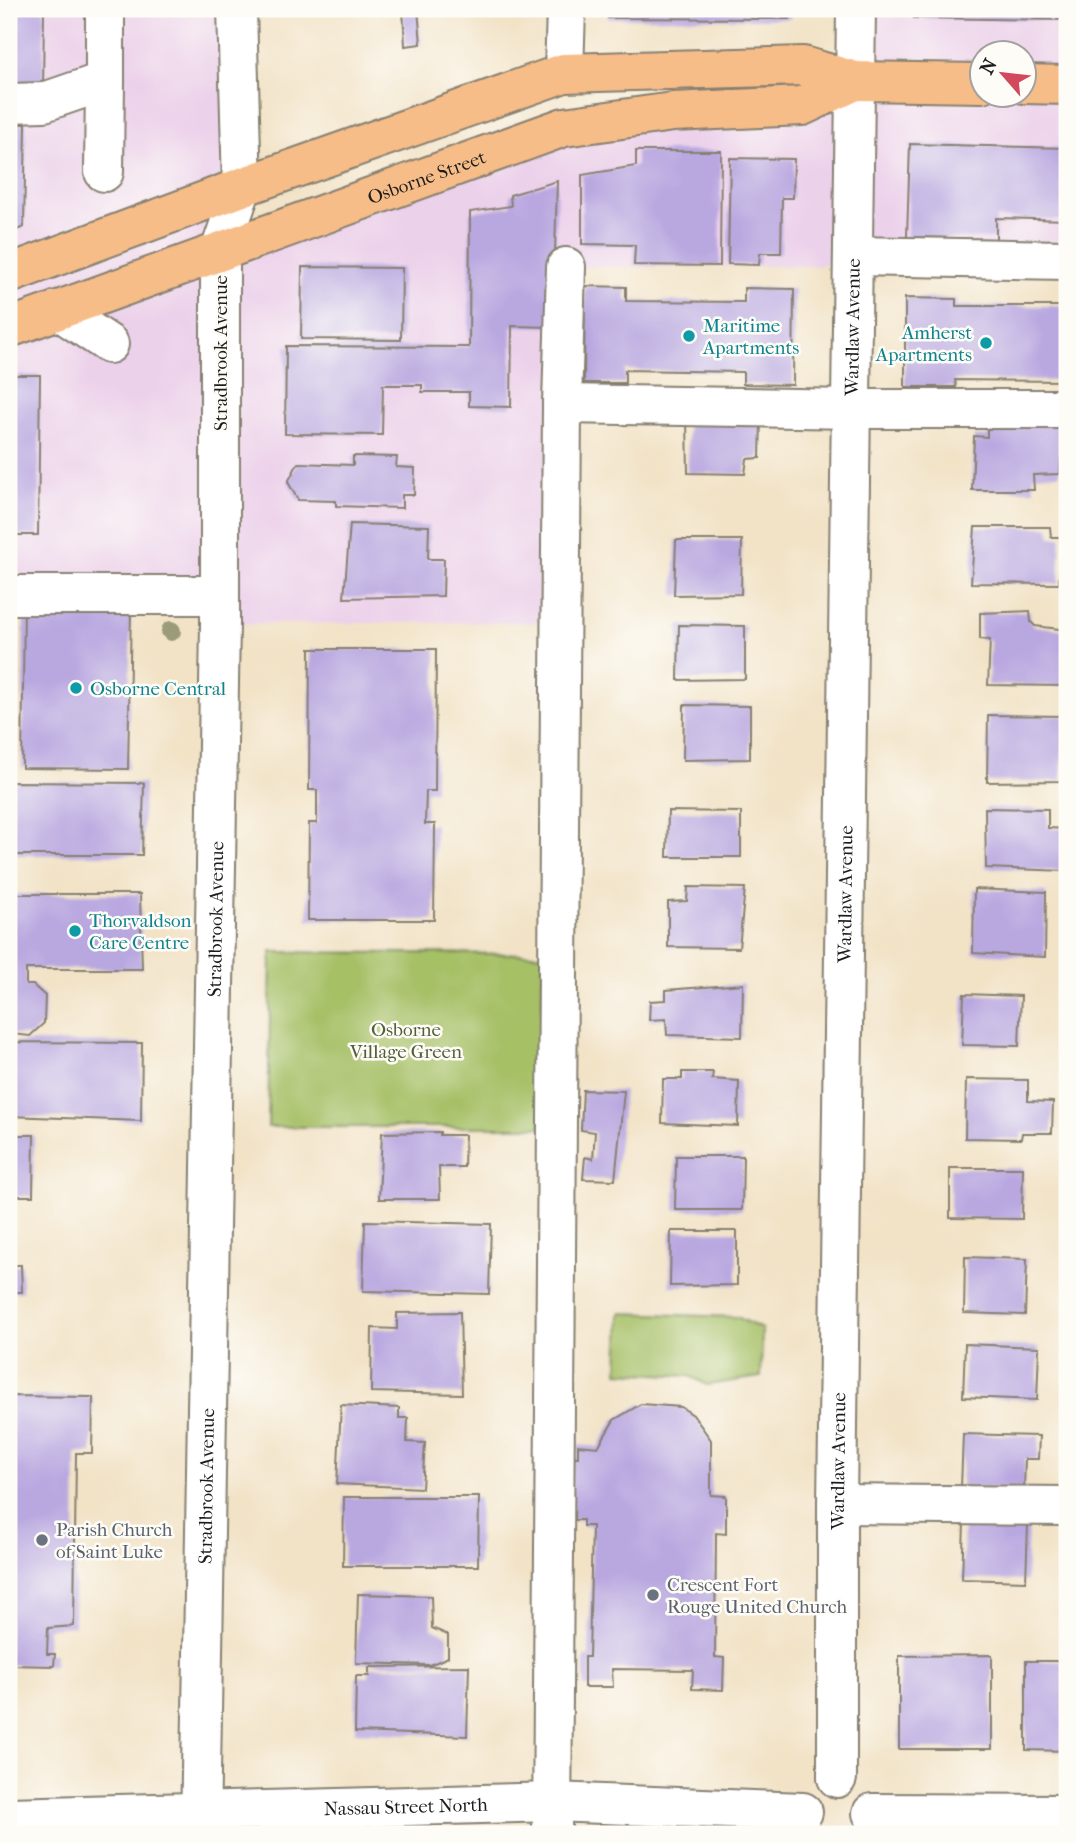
<svg xmlns="http://www.w3.org/2000/svg" width="1076" height="1843" viewBox="0 0 1076 1843" font-family="'IM FELL French Canon',serif">
<style>
.built{fill:#ecd1ea;fill-rule:evenodd}
.green{fill:#a6c066;stroke:#616e41;stroke-width:2}
.building{fill:#b9a8e0}
.lines{fill:none;stroke-linecap:round;stroke-linejoin:round}
.minor-casing{stroke:#878072;stroke-width:42}
.major-casing{stroke:#878072;stroke-width:42}
.minor{stroke:#fff;stroke-width:38}
.major{stroke:#f7bd88;stroke-width:38}
.tree{fill:#9b9a79}
.culture-dot{fill:#0f9aa8;stroke:#fdfcf7;stroke-width:2.5}
.worship-dot{fill:#6b7280;stroke:#fdfcf7;stroke-width:2.5}
.labels{text-anchor:middle;stroke-width:5;stroke-linejoin:round;paint-order:stroke}
.street-label{font-size:19px;fill:#1c1c1c;stroke:#fdfcf7}
.culture-label{font-size:19px;fill:#0d838f;stroke:#fdfcf7;text-anchor:start}
.park-label{font-size:19px;fill:#535e3a;stroke:#fdfcf7}
.worship-label{font-size:19px;fill:#5b616d;stroke:#fdfcf7;text-anchor:start}
</style>
<rect width="100%" height="100%" fill="#fdfcf7"/>
<filter id="ink" filterUnits="userSpaceOnUse"><feTurbulence type="fractalNoise" baseFrequency=".0143" numOctaves="2"/><feDisplacementMap in="SourceGraphic" scale="14" xChannelSelector="R" yChannelSelector="G"/><feConvolveMatrix kernelMatrix="1 2 1 2 8 2 1 2 1" color-interpolation-filters="sRGB"/></filter>
<filter id="wash" filterUnits="userSpaceOnUse"><feTurbulence type="fractalNoise" baseFrequency=".00686" numOctaves="4" result="noise"/><feDisplacementMap in="SourceGraphic" scale="28" xChannelSelector="R" yChannelSelector="G"/><feGaussianBlur stdDeviation="1.57" result="paint"/><feColorMatrix in="noise" values="0 0 0 0 0 0 0 0 0 0 0 0 0 0 0 0 0 1.4 0 .05"/><feComposite in="paint" operator="in"/></filter>
<g filter="url(#wash)">
<rect width="100%" height="100%" fill="#f2e3c7"/>
<path class="built" d="M9 9H237L220 250 564 127 855 81 856 9H1067V260L853 256 819 266 566 267 561 622 220 624V595H9ZM982 52H1024V94H982Z"/>
<g class="green">
<polygon points="271,952 543,954 541,1127 268,1127"/>
<polygon points="620,1313 737,1317 762,1329 761,1377 707,1385 690,1376 618,1372"/>
</g>
<g id="blocks">
<g class="building">
<polygon points="9,9 44,9 43,91 9,84"/>
<polygon points="403,9 418,9 421,44 405,46"/>
<polygon points="608,9 792,9 790,19 608,18"/>
<polygon points="914,9 1067,9 1067,20 914,18"/>
<polygon points="9,124 26,124 24,227 9,233"/>
<polygon points="910,144 1067,148 1067,220 996,218 996,239 907,237"/>
<polygon points="636,151 721,151 720,266 634,265 635,245 582,244 582,175 636,166"/>
<polygon points="730,158 794,159 793,198 782,198 781,253 760,253 759,265 728,264"/>
<polygon points="557,181 553,327 512,326 511,407 469,406 469,392 422,392 422,385 383,385 382,435 285,434 286,346 469,347 470,212 511,206 510,195"/>
<polygon points="302,267 402,268 401,340 301,339"/>
<polygon points="585,286 626,287 626,301 744,302 744,288 794,289 793,385 743,384 743,372 625,370 625,383 584,383"/>
<polygon points="905,298 956,299 956,306 1067,306 1067,381 955,380 956,387 905,387"/>
<polygon points="9,375 40,375 38,535 9,535"/>
<polygon points="687,418 761,419 760,458 747,459 745,474 688,473"/>
<polygon points="987,418 1062,418 1061,429 1067,429 1067,458 1061,458 1060,474 1033,475 1034,490 972,490 974,436 987,437"/>
<polygon points="353,456 397,457 396,467 415,468 414,495 402,495 402,508 336,506 336,501 298,500 288,482 298,463 353,465"/>
<polygon points="350,524 429,526 428,559 444,559 443,596 344,598"/>
<polygon points="975,527 1050,527 1051,537 1061,537 1059,584 971,583"/>
<polygon points="676,540 742,540 741,594 674,595"/>
<polygon points="24,607 131,608 128,769 22,768"/>
<polygon points="1030,611 1031,622 1035,626 1067,630 1064,686 988,685 990,640 980,639 980,613"/>
<polygon points="679,625 745,626 745,679 678,680"/>
<polygon points="310,649 436,649 435,791 426,791 425,824 435,824 434,920 308,920 309,823 317,823 317,790 309,790"/>
<polygon points="684,705 750,706 750,759 683,760"/>
<polygon points="988,715 1065,716 1061,781 987,782"/>
<polygon points="9,782 144,783 142,855 12,855 12,894 140,894 142,969 26,969 26,985 33,985 45,996 44,1023 30,1036 12,1034 11,1042 142,1043 141,1121 9,1116"/>
<polygon points="985,808 1048,809 1048,828 1067,829 1065,871 986,868"/>
<polygon points="668,811 741,812 741,857 667,857"/>
<polygon points="688,887 745,888 739,948 668,947 668,902 687,901"/>
<polygon points="974,889 1046,892 1045,957 973,953"/>
<polygon points="743,984 742,1037 667,1035 666,1019 649,1020 650,1001 666,1000 666,990"/>
<polygon points="964,994 1021,996 1019,1046 962,1045"/>
<polygon points="682,1072 713,1072 712,1079 739,1081 738,1126 662,1123 663,1079 682,1079"/>
<polygon points="966,1079 1028,1080 1028,1101 1053,1102 1052,1133 1022,1133 1021,1139 965,1138"/>
<polygon points="583,1090 624,1091 615,1180 583,1179 585,1157 593,1159 595,1132 581,1130"/>
<polygon points="440,1132 440,1135 465,1135 464,1167 439,1167 440,1199 379,1199 382,1133"/>
<polygon points="14,1135 34,1135 33,1196 9,1196 9,1137"/>
<polygon points="676,1156 743,1156 742,1210 675,1210"/>
<polygon points="950,1168 1023,1168 1022,1219 950,1218"/>
<polygon points="365,1221 491,1224 489,1294 363,1291"/>
<polygon points="671,1231 737,1231 737,1285 670,1286"/>
<polygon points="965,1257 1027,1259 1025,1315 964,1313"/>
<polygon points="9,1265 21,1265 22,1292 9,1292"/>
<polygon points="460,1312 462,1394 371,1392 372,1328 397,1329 397,1313"/>
<polygon points="965,1344 1039,1347 1037,1400 963,1397"/>
<polygon points="9,1396 93,1397 92,1453 76,1453 74,1626 48,1628 47,1654 55,1654 54,1666 9,1665"/>
<polygon points="641,1404 681,1407 693,1415 711,1440 711,1495 726,1496 726,1534 716,1533 715,1657 724,1658 723,1690 692,1689 693,1670 612,1669 613,1687 584,1687 584,1657 589,1657 592,1526 583,1526 583,1520 572,1520 572,1457 578,1457 578,1445 598,1447 614,1420"/>
<polygon points="341,1405 399,1408 399,1418 408,1418 407,1442 425,1443 422,1488 337,1484"/>
<polygon points="963,1434 1039,1436 1038,1459 1025,1459 1024,1489 961,1488"/>
<polygon points="344,1497 479,1497 478,1566 343,1566"/>
<polygon points="964,1523 1028,1524 1026,1581 962,1579"/>
<polygon points="358,1594 431,1596 432,1628 448,1635 448,1657 430,1665 356,1663"/>
<polygon points="992,1655 992,1749 899,1749 899,1656"/>
<polygon points="1026,1661 1067,1661 1067,1751 1026,1750"/>
<polygon points="469,1666 467,1736 355,1732 356,1676 369,1676 369,1667"/>
</g>
</g>
</g>
<g filter="url(#ink)">
<use href="#blocks" fill-opacity="0" stroke="#878072" stroke-width="2"/>
<g class="lines">
<g class="minor-casing">
<g id="minor">
<polyline points="564,73 566,9"/>
<polyline points="9,103 44,102 105,81 105,9"/>
<polyline points="104,172 105,81"/>
<polyline points="853,256 1067,260"/>
<polyline points="58,310 109,344"/>
<polyline points="562,404 853,409 1067,409"/>
<polyline points="9,595 220,595"/>
<polyline points="837,1504 1067,1506"/>
<path id="s1" d="M837 1778V1504L856 9"/>
<polyline points="872,1813 1067,1814"/>
<path id="s2" d="M9 1817 553 1802 803 1812"/>
<path id="s3" d="M200 1834 220 624V251L242 187 237 9"/>
<polyline points="552,1834 562,404 566,267"/>
</g>
</g>
<g class="major-casing">
<g id="major">
<polyline points="1024,84 1067,85"/>
<polyline points="9,274 242,187 564,73 803,66 855,81 982,83"/>
<path id="s4" d="M9 328 564 127 673 112 802 106 855 81"/>
</g>
</g>
<use href="#minor" class="minor"/>
<use href="#major" class="major"/>
</g>
<circle class="tree" cx="171" cy="631" r="10"/>
</g>
<g class="culture-dot">
<circle cx="689" cy="336" r="7"/>
<circle cx="986" cy="343" r="7"/>
<circle cx="76" cy="688" r="7"/>
<circle cx="75" cy="931" r="7"/>
</g>
<g class="worship-dot">
<circle cx="42" cy="1540" r="7"/>
<circle cx="653" cy="1595" r="7"/>
</g>
<g class="labels">
<g class="street-label">
<text dy="7" stroke="none"><textPath href="#s4" startOffset="444">Osborne Street</textPath></text>
<text dy="7" stroke="none"><textPath href="#s1" startOffset="1451">Wardlaw Avenue</textPath></text>
<text transform="translate(220 353) rotate(-90)" y="7">Stradbrook Avenue</text>
<text dy="7" stroke="none"><textPath href="#s1" startOffset="884">Wardlaw Avenue</textPath></text>
<text dy="7" stroke="none"><textPath href="#s3" startOffset="915">Stradbrook Avenue</textPath></text>
<text dy="7" stroke="none"><textPath href="#s1" startOffset="317">Wardlaw Avenue</textPath></text>
<text dy="7" stroke="none"><textPath href="#s3" startOffset="348">Stradbrook Avenue</textPath></text>
<text dy="7" stroke="none"><textPath href="#s2" startOffset="397">Nassau Street North</textPath></text>
</g>
<g class="culture-label">
<text x="703" y="332">Maritime<tspan x="703" dy="22">Apartments</tspan></text>
<text x="972" y="339" text-anchor="end">Amherst<tspan x="972" dy="22">Apartments</tspan></text>
<text x="90" y="695">Osborne Central</text>
<text x="89" y="927">Thorvaldson<tspan x="89" dy="22">Care Centre</tspan></text>
</g>
<g class="park-label">
<text x="406" y="1036">Osborne<tspan x="406" dy="22">Village Green</tspan></text>
</g>
<g class="worship-label">
<text x="56" y="1536">Parish Church<tspan x="56" dy="22">of Saint Luke</tspan></text>
<text x="667" y="1591">Crescent Fort<tspan x="667" dy="22">Rouge United Church</tspan></text>
</g>
</g>
<rect width="1076" height="1843" fill="none" stroke="#fdfcf7" stroke-width="35"/>
<g transform="translate(1003 74) rotate(298)"><circle r="33" fill="#fdfcf7" stroke="#a3a29f" stroke-width="2"/>
<path d="M0-5L12 26L0 18L-12 26Z" fill="#d1495b"/>
<text y="-10" font-size="19" font-weight="bold" text-anchor="middle" fill="#1c1c1c">N</text>
</g>
</svg>
